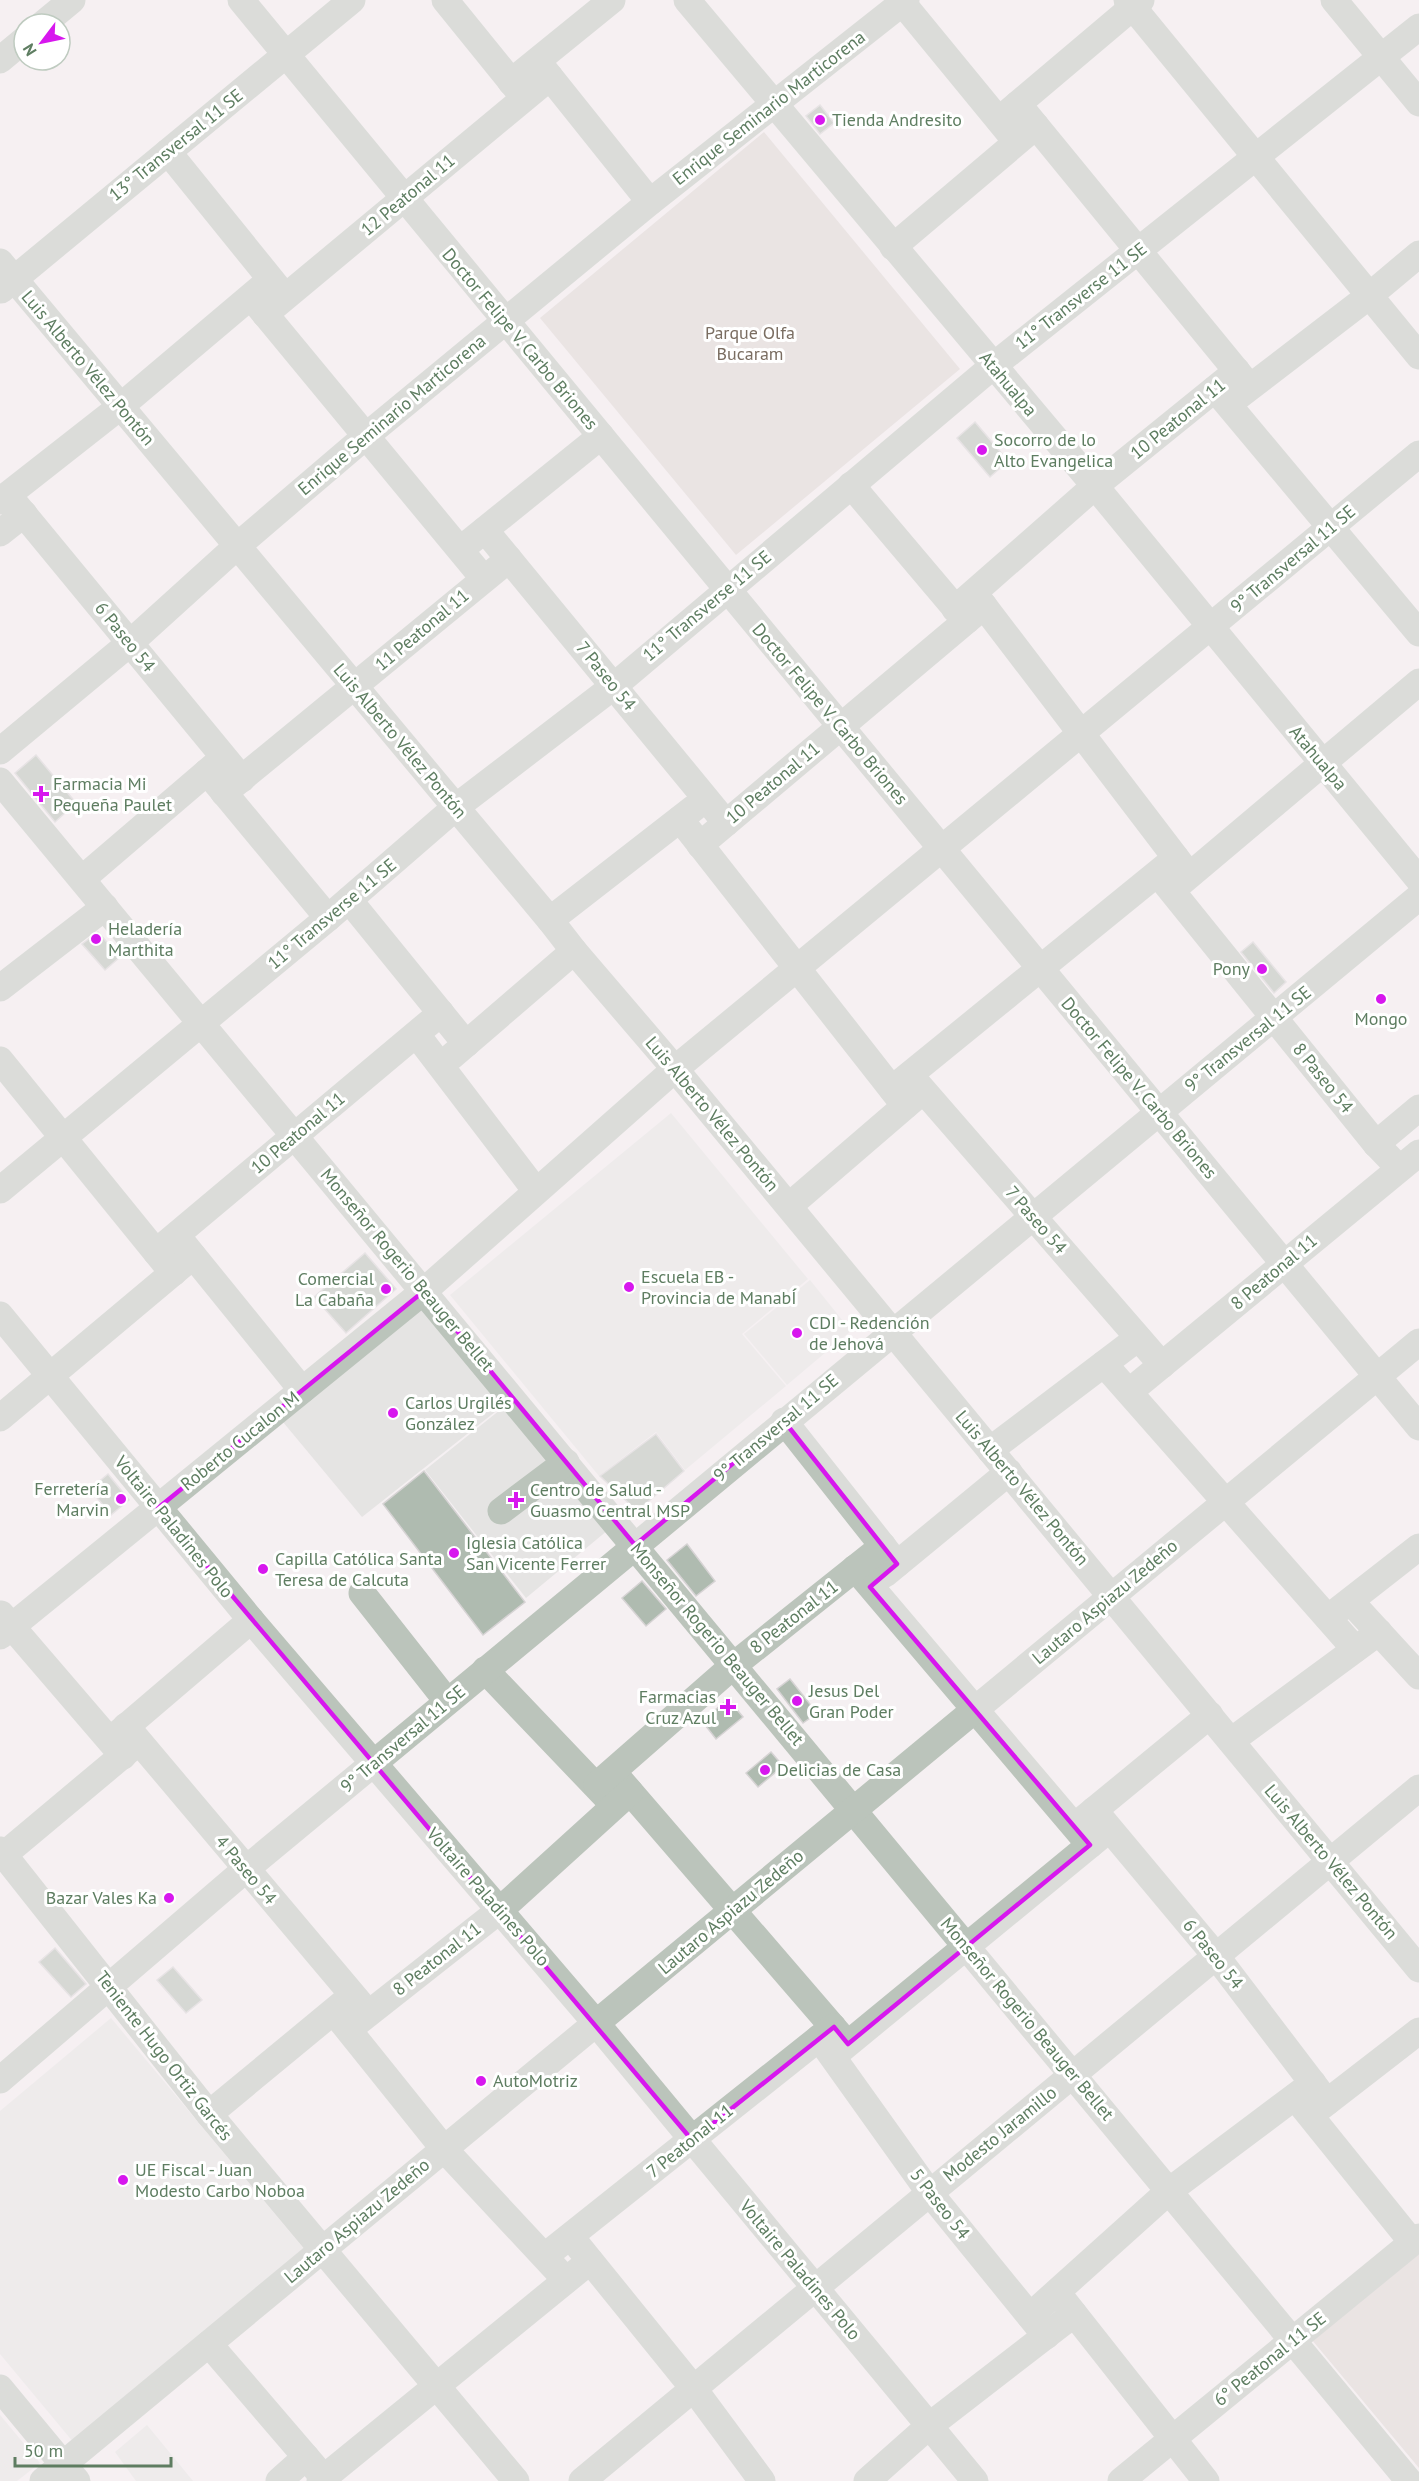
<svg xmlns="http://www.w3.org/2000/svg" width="1419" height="2481" viewBox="0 0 1419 2481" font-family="'PT Sans',sans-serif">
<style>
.built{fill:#e5e4e3}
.green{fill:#dcd4d1}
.building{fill:#afbbb0;stroke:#d6d3d4;stroke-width:1.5}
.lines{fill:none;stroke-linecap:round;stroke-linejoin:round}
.minor{stroke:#bbc4bb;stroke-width:27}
.marked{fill:none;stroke:#d717ee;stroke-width:4.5;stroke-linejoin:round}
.poi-dot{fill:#d717ee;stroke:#fff;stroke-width:2}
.labels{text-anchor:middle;stroke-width:6;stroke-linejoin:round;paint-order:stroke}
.street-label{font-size:18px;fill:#5e7d61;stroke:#fff}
.poi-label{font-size:18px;fill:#5e7d61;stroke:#fff;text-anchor:start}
.park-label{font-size:18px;fill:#7a6d61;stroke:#fff}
</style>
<rect width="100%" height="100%" fill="#f5f0f2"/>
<g class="built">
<polygon points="671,1113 808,1279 742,1334 786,1386 685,1470 656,1432 599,1476 450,1295"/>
<polygon points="810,1280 851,1331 787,1385 744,1334"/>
<polygon points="422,1308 505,1404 362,1517 283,1422"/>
<polygon points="505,1406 608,1530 526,1598 425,1470"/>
<polygon points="111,2018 305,2250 74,2443 0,2354 0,2111"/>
<polygon points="0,2415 40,2463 17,2481 0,2481"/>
<polygon points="147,2425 193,2481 136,2481 115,2452"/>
</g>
<g class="green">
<polygon points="764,132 960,369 736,555 540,318"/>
<polygon points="1419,2239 1419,2468 1307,2334"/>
</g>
<g class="building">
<polygon points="820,105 834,123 820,134 806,116"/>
<polygon points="975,422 1008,461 990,477 957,438"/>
<polygon points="36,755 76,803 55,822 15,773"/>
<polygon points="98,932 120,957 105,970 82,944"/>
<polygon points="1253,942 1286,982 1274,993 1241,952"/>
<polygon points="365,1253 396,1289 346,1333 314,1297"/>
<polygon points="656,1434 684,1471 637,1511 600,1476"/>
<polygon points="424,1471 525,1602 483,1635 383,1504"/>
<polygon points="108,1474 129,1500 111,1515 90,1489"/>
<polygon points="687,1544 715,1581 696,1596 667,1560"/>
<polygon points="642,1581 666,1609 646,1626 622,1598"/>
<polygon points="790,1679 817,1713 803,1723 777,1689"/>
<polygon points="728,1699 743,1717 716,1739 702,1721"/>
<polygon points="771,1752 783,1766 758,1787 746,1773"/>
<polygon points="55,1948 86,1984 71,1997 39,1962"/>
<polygon points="173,1967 202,2000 186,2013 157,1980"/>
</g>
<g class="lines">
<g class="minor">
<polyline points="241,0 1419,1427"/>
<polyline points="445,0 522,95"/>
<polyline points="687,0 1095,486 1419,880"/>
<polyline points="900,0 1010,134"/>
<polyline points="1127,0 1419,356"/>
<polyline points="1334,0 1419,103"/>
<polyline points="43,24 72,0"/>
<polyline points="0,60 24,40"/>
<polyline points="538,62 650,202"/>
<polyline points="511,82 612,0"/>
<polyline points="1018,104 1249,386"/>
<polyline points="999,120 1141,0"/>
<polyline points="168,152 282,293"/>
<polyline points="893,247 1036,126"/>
<polyline points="0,262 550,920 574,951 675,1069 1419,1969"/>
<polyline points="1,290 352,0"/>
<polyline points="251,297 484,579"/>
<polyline points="265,314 550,77"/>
<polyline points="1215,389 1419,633"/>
<polyline points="1236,398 1369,296 1419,254"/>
<polyline points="851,485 966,621"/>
<polyline points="8,495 242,779"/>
<polyline points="0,501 121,406 270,280"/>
<polyline points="485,530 726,823"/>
<polyline points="0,533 24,514"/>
<polyline points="471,541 601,436"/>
<polyline points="974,593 1189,875"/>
<polyline points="955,609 1095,486 1237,371"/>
<polyline points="0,751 130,643 236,547 366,436 650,202 906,0"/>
<polyline points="207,772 328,918"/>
<polyline points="0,781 1409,2481"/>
<polyline points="224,793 509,559"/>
<polyline points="680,819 905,1106"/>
<polyline points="700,845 984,606"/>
<polyline points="1158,874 1376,1144 1399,1168"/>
<polyline points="82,879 221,760"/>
<polyline points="1177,886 1419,682"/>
<polyline points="349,900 466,1044"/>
<polyline points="550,920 694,808"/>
<polyline points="0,988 105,907"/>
<polyline points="417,1035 536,1191"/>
<polyline points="452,1056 574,951"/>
<polyline points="0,1060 173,1273"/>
<polyline points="910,1075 1162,1365"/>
<polyline points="892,1089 1176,858"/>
<polyline points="1376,1144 1419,1108"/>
<polyline points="0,1190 328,918 456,807 614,686 993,366 1419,27"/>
<polyline points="789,1206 918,1095"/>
<polyline points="182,1242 302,1390"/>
<polyline points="156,1252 441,1013"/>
<polyline points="0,1315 251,1620 596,2023 975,2481"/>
<polyline points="1104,1364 1355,1649"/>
<polyline points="1129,1392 1419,1153"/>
<polyline points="0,1418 193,1256"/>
<polyline points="784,1421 897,1564"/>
<polyline points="990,1450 1138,1338"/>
<polyline points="501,1511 566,1462"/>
<polyline points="855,1568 1090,1845"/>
<polyline points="885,1574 1009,1472"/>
<polyline points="362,1593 447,1701"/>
<polyline points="1351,1602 1419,1676"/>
<polyline points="1,1614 123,1756"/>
<polyline points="1328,1618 1419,1547"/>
<polyline points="0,1636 424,1291 675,1069 1419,454"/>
<polyline points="485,1670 609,1800"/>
<polyline points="126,1726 368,2013"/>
<polyline points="114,1737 251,1620"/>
<polyline points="1231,1741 1379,1632"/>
<polyline points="619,1779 845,2041"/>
<polyline points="597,1785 734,1665 883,1546"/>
<polyline points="1094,1810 1216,1956 1327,2102"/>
<polyline points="1081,1821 1210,1715"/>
<polyline points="0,1850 209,2114 516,2481"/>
<polyline points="0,1858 135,1745"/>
<polyline points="334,2012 444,2149 566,2280"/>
<polyline points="349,2029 500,1910 630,1792"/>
<polyline points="819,2038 929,2192 1046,2336"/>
<polyline points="833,2056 1102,1835"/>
<polyline points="0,2080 246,1869 1419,897"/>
<polyline points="1295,2097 1412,2242"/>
<polyline points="1313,2113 1419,2031"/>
<polyline points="209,2114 347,2000"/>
<polyline points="579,2247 694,2389 762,2481"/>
<polyline points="545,2256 833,2027"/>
<polyline points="1064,2301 1206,2481"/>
<polyline points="1030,2316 1169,2191 1313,2083"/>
<polyline points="209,2344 324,2478"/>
<polyline points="0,2388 77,2481"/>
<polyline points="43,2481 1419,1342"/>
<polyline points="279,2481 306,2457"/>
<polyline points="320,2481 590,2261"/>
<polyline points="582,2481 1419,1788"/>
<polyline points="867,2481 929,2426 1074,2314"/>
<polyline points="1121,2481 1419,2237"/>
</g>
</g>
<path d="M0 0H1419V2481H0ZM424 1291 635 1545 784 1421 897 1564 870 1587 1090 1845 848 2044 834 2027 692 2140 158 1508Z" fill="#f5f0f2" fill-opacity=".55" fill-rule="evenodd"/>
<path class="marked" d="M424 1291 635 1545 784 1421 897 1564 870 1587 1090 1845 848 2044 834 2027 692 2140 158 1508Z"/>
<g class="poi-dot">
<circle cx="820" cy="120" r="6"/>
<circle cx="982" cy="450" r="6"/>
<path d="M38 785h6v6h6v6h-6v6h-6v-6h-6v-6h6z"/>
<circle cx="96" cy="939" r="6"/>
<circle cx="1262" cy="969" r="6"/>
<circle cx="1381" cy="999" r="6"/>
<circle cx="629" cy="1287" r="6"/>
<circle cx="386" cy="1289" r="6"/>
<circle cx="797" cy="1333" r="6"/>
<circle cx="393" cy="1413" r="6"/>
<circle cx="121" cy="1499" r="6"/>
<path d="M513 1491h6v6h6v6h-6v6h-6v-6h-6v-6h6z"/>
<circle cx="454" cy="1553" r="6"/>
<circle cx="263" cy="1569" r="6"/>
<circle cx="797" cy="1701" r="6"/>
<path d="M725 1698h6v6h6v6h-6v6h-6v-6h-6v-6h6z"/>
<circle cx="765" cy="1770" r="6"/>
<circle cx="169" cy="1898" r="6"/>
<circle cx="481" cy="2081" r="6"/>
<circle cx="123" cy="2180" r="6"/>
</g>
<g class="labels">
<g class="street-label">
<text transform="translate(769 108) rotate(-38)" y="6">Enrique Seminario Marticorena</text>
<text transform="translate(176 145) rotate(-39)" y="6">13° Transversal 11 SE</text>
<text transform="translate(408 195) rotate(-40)" y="6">12 Peatonal 11</text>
<text transform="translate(1081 296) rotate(-38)" y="6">11° Transverse 11 SE</text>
<text transform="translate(520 339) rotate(50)" y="6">Doctor Felipe V. Carbo Briones</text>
<text transform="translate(88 368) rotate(50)" y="6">Luis Alberto Vélez Pontón</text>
<text transform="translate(1008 384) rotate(50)" y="6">Atahualpa</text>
<text transform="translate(392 415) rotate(-40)" y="6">Enrique Seminario Marticorena</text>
<text transform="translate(1178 419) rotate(-39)" y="6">10 Peatonal 11</text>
<text transform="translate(1293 559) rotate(-40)" y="6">9° Transversal 11 SE</text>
<text transform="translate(707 606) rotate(-40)" y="6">11° Transverse 11 SE</text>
<text transform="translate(422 630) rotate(-40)" y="6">11 Peatonal 11</text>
<text transform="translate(125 637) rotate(51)" y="6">6 Paseo 54</text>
<text transform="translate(606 676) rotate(51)" y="6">7 Paseo 54</text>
<text transform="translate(830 714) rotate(50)" y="6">Doctor Felipe V. Carbo Briones</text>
<text transform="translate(400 741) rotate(50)" y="6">Luis Alberto Vélez Pontón</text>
<text transform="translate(1318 758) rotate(50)" y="6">Atahualpa</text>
<text transform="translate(773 783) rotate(-40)" y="6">10 Peatonal 11</text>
<text transform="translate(332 914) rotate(-40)" y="6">11° Transverse 11 SE</text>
<text transform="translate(1248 1039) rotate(-39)" y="6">9° Transversal 11 SE</text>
<text transform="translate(1323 1078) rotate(51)" y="6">8 Paseo 54</text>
<text transform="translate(1139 1088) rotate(50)" y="6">Doctor Felipe V. Carbo Briones</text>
<text transform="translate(712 1114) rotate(50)" y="6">Luis Alberto Vélez Pontón</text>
<text transform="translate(298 1133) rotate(-40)" y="6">10 Peatonal 11</text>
<text transform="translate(1036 1220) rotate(49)" y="6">7 Paseo 54</text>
<text transform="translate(407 1270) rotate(50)" y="6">Monseñor Rogerio Beauger Bellet</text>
<text transform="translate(1274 1272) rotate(-40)" y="6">8 Peatonal 11</text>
<text transform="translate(776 1428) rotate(-40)" y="6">9° Transversal 11 SE</text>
<text transform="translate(240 1441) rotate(-39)" y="6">Roberto Cucalon M</text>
<text transform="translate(1022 1488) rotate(50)" y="6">Luis Alberto Vélez Pontón</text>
<text transform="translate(174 1527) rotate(51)" y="6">Voltaire Paladines Polo</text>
<text transform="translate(1105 1602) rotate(-40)" y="6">Lautaro Aspiazu Zedeño</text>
<text transform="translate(794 1617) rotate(-38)" y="6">8 Peatonal 11</text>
<text transform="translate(717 1644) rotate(50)" y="6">Monseñor Rogerio Beauger Bellet</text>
<text transform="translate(403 1739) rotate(-40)" y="6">9° Transversal 11 SE</text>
<text transform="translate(1331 1862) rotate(50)" y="6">Luis Alberto Vélez Pontón</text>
<text transform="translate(246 1870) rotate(50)" y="6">4 Paseo 54</text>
<text transform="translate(488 1897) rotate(49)" y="6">Voltaire Paladines Polo</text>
<text transform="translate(731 1912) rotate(-40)" y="6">Lautaro Aspiazu Zedeño</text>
<text transform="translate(1213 1954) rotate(51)" y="6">6 Paseo 54</text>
<text transform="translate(437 1959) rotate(-38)" y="6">8 Peatonal 11</text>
<text transform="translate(1027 2019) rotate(50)" y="6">Monseñor Rogerio Beauger Bellet</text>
<text transform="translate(164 2056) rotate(52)" y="6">Teniente Hugo Ortiz Garcés</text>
<text transform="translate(1000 2134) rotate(-39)" y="6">Modesto Jaramillo</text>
<text transform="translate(690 2141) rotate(-39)" y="6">7 Peatonal 11</text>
<text transform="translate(940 2204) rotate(52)" y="6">5 Paseo 54</text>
<text transform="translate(357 2221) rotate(-40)" y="6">Lautaro Aspiazu Zedeño</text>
<text transform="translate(800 2270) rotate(50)" y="6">Voltaire Paladines Polo</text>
<text transform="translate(1270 2359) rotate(-39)" y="6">6° Peatonal 11 SE</text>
</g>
<g class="poi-label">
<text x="832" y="126">Tienda Andresito</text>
<text x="994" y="446">Socorro de lo<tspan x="994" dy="21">Alto Evangelica</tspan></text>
<text x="53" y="790">Farmacia Mi<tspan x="53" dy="21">Pequeña Paulet</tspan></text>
<text x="108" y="935">Heladería<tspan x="108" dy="21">Marthita</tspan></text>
<text x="1250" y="975" text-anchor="end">Pony</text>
<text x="1381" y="1025" text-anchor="middle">Mongo</text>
<text x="641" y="1283">Escuela EB -<tspan x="641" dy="21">Provincia de ManabÍ</tspan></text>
<text x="374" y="1285" text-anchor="end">Comercial<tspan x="374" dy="21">La Cabaña</tspan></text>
<text x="809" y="1329">CDI - Redención<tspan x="809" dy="21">de Jehová</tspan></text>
<text x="405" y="1409">Carlos Urgilés<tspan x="405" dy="21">González</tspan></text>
<text x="109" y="1495" text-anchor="end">Ferretería<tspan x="109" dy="21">Marvin</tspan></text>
<text x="530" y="1496">Centro de Salud -<tspan x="530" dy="21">Guasmo Central MSP</tspan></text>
<text x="466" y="1549">Iglesia Católica<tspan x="466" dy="21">San Vicente Ferrer</tspan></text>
<text x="275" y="1565">Capilla Católica Santa<tspan x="275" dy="21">Teresa de Calcuta</tspan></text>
<text x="809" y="1697">Jesus Del<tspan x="809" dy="21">Gran Poder</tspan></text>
<text x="716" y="1703" text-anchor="end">Farmacias<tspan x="716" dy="21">Cruz Azul</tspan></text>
<text x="777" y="1776">Delicias de Casa</text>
<text x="157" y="1904" text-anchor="end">Bazar Vales Ka</text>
<text x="493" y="2087">AutoMotriz</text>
<text x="135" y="2176">UE Fiscal - Juan<tspan x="135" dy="21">Modesto Carbo Noboa</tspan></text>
</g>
<g class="park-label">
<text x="750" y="339">Parque Olfa<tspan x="750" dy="21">Bucaram</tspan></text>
</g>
</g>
<g transform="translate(42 42) rotate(238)"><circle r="28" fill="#ffffff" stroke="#bfcbc0" stroke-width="1.5"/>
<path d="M0-4.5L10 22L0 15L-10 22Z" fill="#d717ee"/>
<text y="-9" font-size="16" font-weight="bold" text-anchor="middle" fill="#5e7d61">N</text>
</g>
<path d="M15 2457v9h156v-9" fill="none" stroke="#5e7d61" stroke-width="3"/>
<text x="24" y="2457" font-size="18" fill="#5e7d61" stroke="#ffffff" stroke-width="4.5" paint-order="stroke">50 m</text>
</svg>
